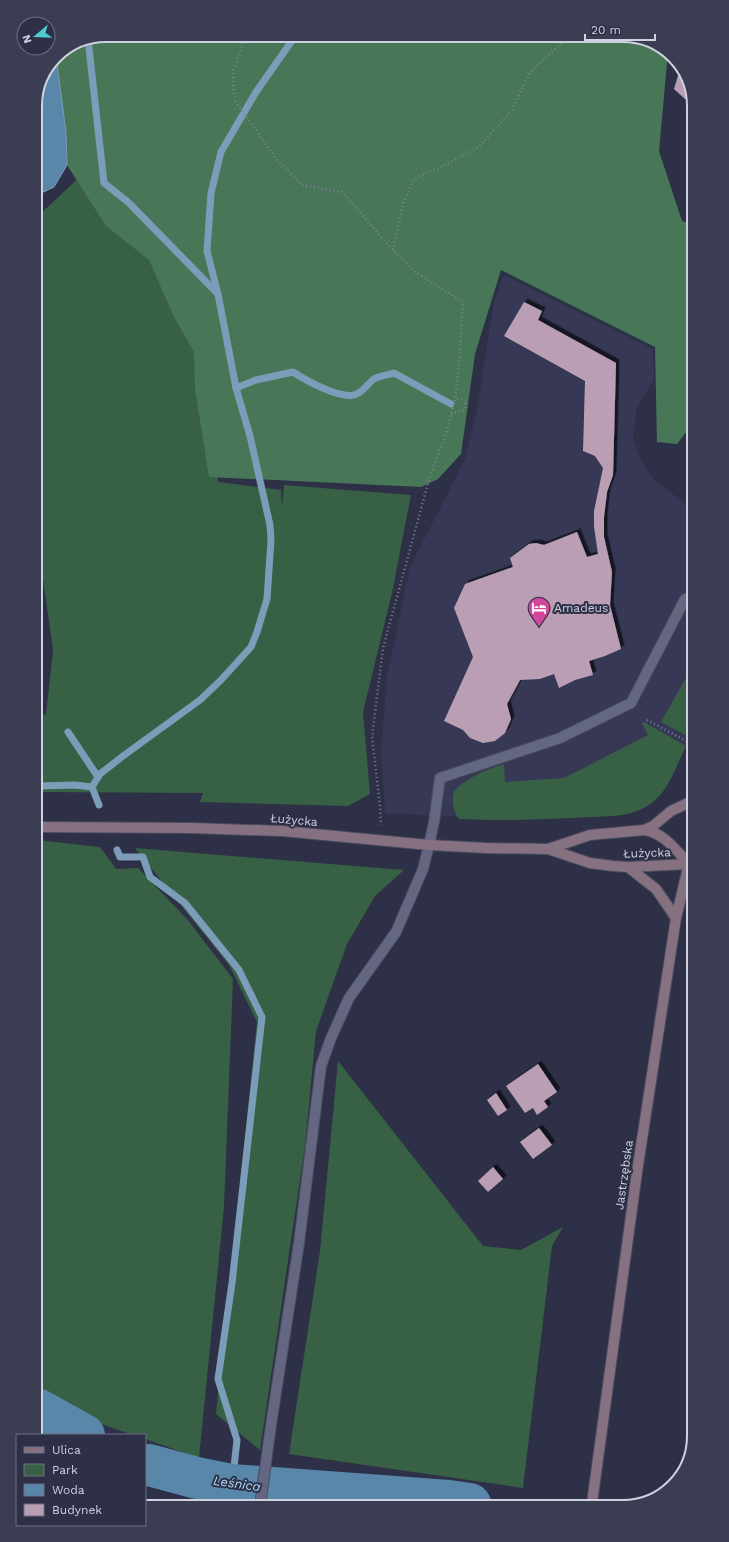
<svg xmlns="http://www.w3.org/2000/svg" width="729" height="1542" viewBox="0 0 729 1542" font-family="'Work Sans',sans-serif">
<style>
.built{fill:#363856}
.green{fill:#376044}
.forest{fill:#487757}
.water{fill:#5887a9;stroke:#7c9dba}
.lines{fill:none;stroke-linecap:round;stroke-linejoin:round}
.stream{stroke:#7c9dba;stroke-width:7}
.river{stroke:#5887a9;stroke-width:42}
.building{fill:#ba9fb4;filter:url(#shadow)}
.lane-casing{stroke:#4b4b5f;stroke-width:12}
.street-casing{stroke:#4b4b5f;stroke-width:12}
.secondary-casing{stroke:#4b4b5f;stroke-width:12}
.path{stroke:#7e8093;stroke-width:2.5;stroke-dasharray:1 3;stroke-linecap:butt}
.lane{stroke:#646781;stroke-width:10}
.street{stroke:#646781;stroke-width:10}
.secondary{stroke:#867180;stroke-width:10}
.labels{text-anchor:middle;stroke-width:4;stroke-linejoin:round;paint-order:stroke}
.poi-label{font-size:12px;fill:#cfd1e0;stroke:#2e3047;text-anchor:start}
.street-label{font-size:12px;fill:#cfd1e0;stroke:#2e3047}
.water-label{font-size:13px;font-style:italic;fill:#aed8f6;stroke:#2e3047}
.rim{fill:none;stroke:#cfd1e0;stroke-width:2}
</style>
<defs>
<filter id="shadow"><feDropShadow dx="3.5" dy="-3.5" stdDeviation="0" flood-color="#0009"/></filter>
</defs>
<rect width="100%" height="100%" fill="#2e3047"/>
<polygon class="built" points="504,275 653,349 654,379 637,407 633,437 640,459 653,479 691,508 692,735 674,771 462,817 385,813 381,750 387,676 410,567 465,459 477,410 494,302"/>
<g class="green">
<polygon points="84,173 157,247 201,343 218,482 281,490 282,507 284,485 411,495 392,593 363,712 370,794 348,806 200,802 203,793 37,792 37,717 46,714 53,650 36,530 35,219"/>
<polygon points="692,667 692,732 689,737 661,722"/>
<path d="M644 722 686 746C668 784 662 812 613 816 562 818 510 822 459 819 453 811 451 801 454 791 467 777 486 770 504 764L505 782 564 778 648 735 642 723Z"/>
<polygon points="37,840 100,847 116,869 138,868 187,919 233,979 224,1207 199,1458 145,1439 145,1435 133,1435 81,1417 39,1392"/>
<polygon points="135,848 404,870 375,896 347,944 316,1031 305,1146 260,1450 216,1414 257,1022 229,965"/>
<polygon points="338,1061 483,1246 521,1250 563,1227 552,1246 523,1488 289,1454 320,1251"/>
</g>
<polygon class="forest" points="107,35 627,35 666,50 668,52 659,151 682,221 691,224 691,426 677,444 657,442 655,347 501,270 475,354 461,454 438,479 421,487 209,477 195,389 194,352 174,317 149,260 106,226 67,165 66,132 56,56 79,40"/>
<polygon class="water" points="56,56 66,132 67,165 54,187 35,196 35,102"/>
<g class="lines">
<g class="stream">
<polyline points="88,39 104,183 128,202 218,294 236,388 250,436 270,525 271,540 267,599 257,632 251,647 221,680 200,700 123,756 100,774 92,787 99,805"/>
<polyline points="218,294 207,251 211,193 221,152 256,92 296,35"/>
<path d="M236 388 256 380 293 372C305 380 340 399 354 395 363 393 367 384 374 379 379 376 388 375 394 373L451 404"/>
<polyline points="68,732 98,777"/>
<polyline points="37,786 75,785 92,787"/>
<polyline points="117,850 120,857 143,857 150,877 185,903 239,970 262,1017 232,1283 218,1379 237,1440 232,1485"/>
</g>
<g class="river">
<polyline points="39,1410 84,1435"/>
<polyline points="149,1465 197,1478 232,1485 449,1501 470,1504"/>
</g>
</g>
<g class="building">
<polygon points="680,69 690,83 690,101 685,99 674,89"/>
<polygon points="524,302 542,311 538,320 616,363 613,475 607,492 604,517 604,537 612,572 610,605 621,649 605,656 589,661 593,675 575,680 559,688 554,674 540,679 520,680 507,704 511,719 505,733 495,741 483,743 470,738 463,730 444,721 473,657 454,608 465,584 513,567 510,558 529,544 536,543 544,545 577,532 587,557 598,554 594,527 594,511 603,468 595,456 583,451 585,381 504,336"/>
<polygon points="538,1064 557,1092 544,1101 548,1107 537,1115 533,1108 525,1113 506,1086"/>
<polygon points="496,1093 507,1110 498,1116 487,1100"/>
<polygon points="539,1128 552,1145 533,1159 520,1142"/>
<polygon points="493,1167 503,1179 488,1192 478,1181"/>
</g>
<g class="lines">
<g class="lane-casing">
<polyline id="lane" points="429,845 434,822 440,778 560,738 631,703 685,599 692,597"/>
</g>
<g class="street-casing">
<polyline id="street" points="260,1506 271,1425 299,1243 321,1066 331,1038 349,998 396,932 423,869 429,845"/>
</g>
<g class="secondary-casing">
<g id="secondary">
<polyline points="37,827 191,828 282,831 429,845 486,848 548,849 590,863 613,866 628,867 689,864"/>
<polyline points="644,830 653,826 671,811 692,801"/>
<path d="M548 849 590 835 644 830C664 833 675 849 689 864"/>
<polyline points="628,867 656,889 676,918"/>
<polyline points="592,1503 637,1172 676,918 692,851"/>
</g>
</g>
<g class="path">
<polyline points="245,35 240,53 233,70 233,88 236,102 276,159 302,185 342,192 393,250 415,272 463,302 459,364 455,398 446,434 430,476 383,648 372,737 380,806 381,825"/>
<polyline points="393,250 403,204 414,179 449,163 479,147 512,110 530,72 570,35"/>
<polyline points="451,414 464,410 466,400 455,398"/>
<polyline points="647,720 692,744"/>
</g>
<use href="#lane" class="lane"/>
<use href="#street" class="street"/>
<use href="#secondary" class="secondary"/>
</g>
<defs>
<g id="hotel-pin" transform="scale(1.15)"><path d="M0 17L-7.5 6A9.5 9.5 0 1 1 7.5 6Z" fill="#d1479c" stroke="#2e3047"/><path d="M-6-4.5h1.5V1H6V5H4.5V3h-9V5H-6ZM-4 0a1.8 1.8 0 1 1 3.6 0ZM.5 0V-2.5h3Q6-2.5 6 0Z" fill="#fff"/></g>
</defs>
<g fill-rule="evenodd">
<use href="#hotel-pin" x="539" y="608"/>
</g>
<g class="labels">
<g class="poi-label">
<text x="554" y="612">Amadeus</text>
</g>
<g class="street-label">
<text transform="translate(294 820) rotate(5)" y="4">Łużycka</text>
<text transform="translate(647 853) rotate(-2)" y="4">Łużycka</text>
<text transform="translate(624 1175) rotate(-82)" y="4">Jastrzębska</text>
</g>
<g class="water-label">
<text transform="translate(237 1483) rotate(8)" y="5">Leśnica</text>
</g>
</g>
<path d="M0 0H729V1542H0ZM106 42H623A64 64 0 0 1 687 106V1436A64 64 0 0 1 623 1500H106A64 64 0 0 1 42 1436V106A64 64 0 0 1 106 42Z" fill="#3b3d53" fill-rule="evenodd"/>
<path class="rim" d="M106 42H623A64 64 0 0 1 687 106V1436A64 64 0 0 1 623 1500H106A64 64 0 0 1 42 1436V106A64 64 0 0 1 106 42Z"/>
<rect x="16" y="1434" width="130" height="92" fill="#2e3047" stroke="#6e7084"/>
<rect x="24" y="1447" width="20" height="6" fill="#867180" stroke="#6e7084"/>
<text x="52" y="1454" font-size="12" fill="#cfd1e0">Ulica</text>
<rect x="24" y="1464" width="20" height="12" fill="#376044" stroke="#6e7084"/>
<text x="52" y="1474" font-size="12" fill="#cfd1e0">Park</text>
<rect x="24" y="1484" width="20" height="12" fill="#5887a9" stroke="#6e7084"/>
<text x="52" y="1494" font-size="12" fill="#cfd1e0">Woda</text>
<rect x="24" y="1504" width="20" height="12" fill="#ba9fb4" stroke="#6e7084"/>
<text x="52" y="1514" font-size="12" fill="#cfd1e0">Budynek</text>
<g transform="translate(36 36) rotate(251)"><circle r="19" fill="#2e3047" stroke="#6e7084"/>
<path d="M0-3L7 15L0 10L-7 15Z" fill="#51ccd3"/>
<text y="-6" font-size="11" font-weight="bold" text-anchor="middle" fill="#cfd1e0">N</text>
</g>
<path d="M585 34v6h70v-6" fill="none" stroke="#cfd1e0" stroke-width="2"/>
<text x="591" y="34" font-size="12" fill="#cfd1e0" stroke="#2e3047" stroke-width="3" paint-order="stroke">20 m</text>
</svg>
